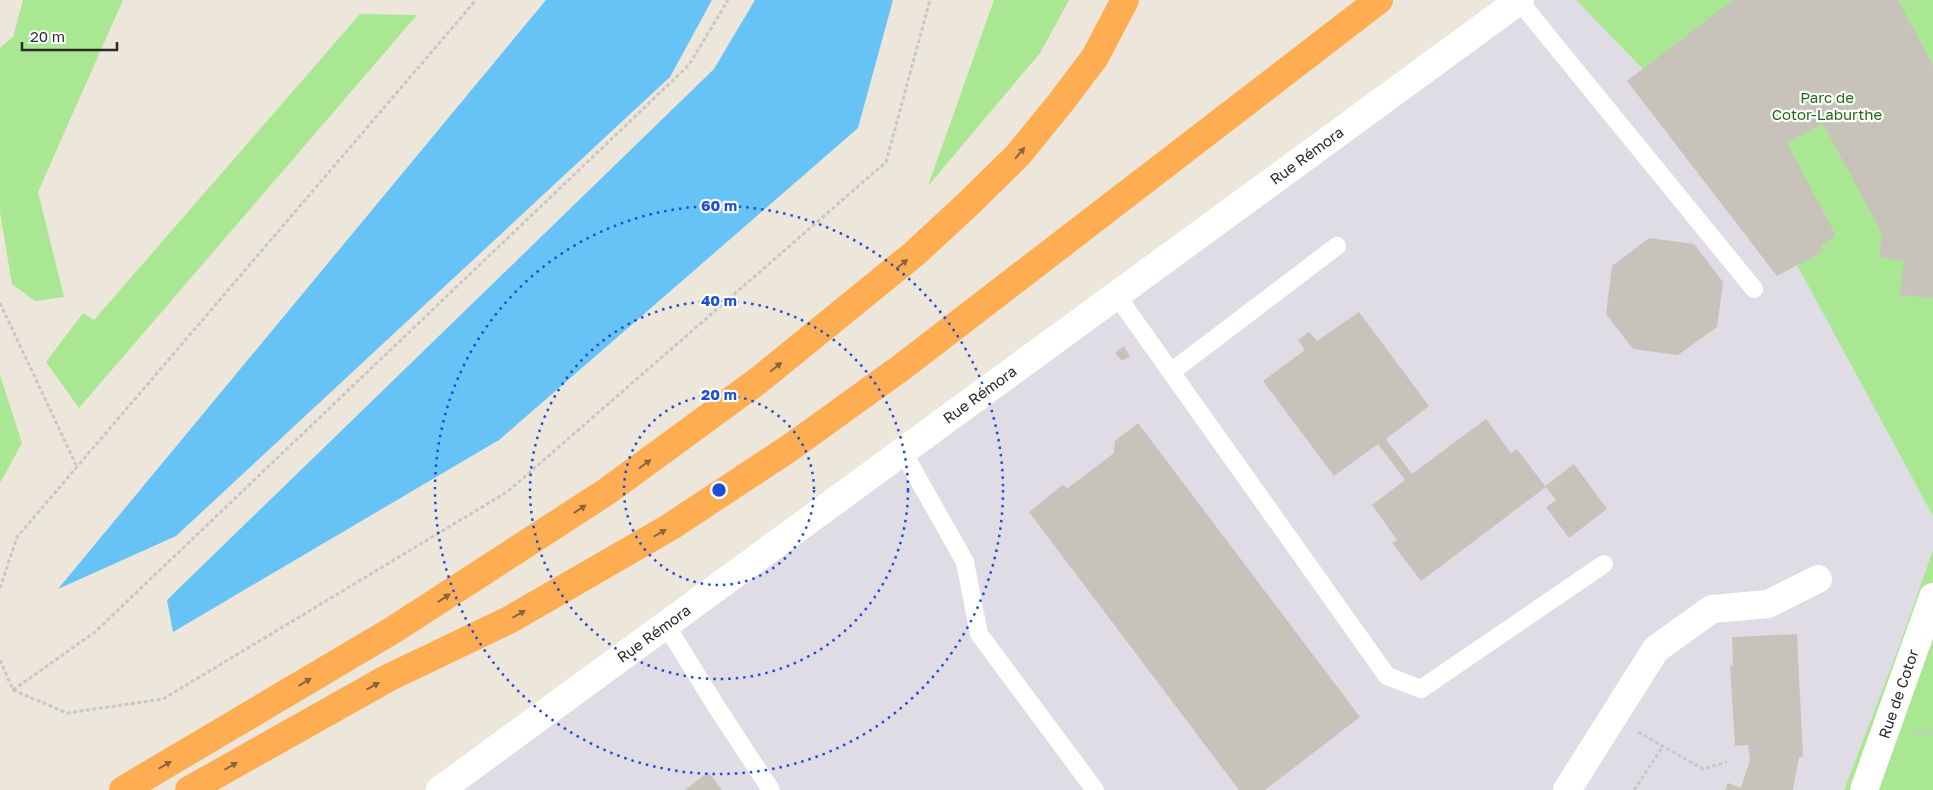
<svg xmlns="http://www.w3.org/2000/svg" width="1933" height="790" viewBox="0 0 1933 790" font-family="'Golos Text',sans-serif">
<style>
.industrial{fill:#dfdce5}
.green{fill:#a9e793}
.water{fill:#67c3f5}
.building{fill:#c8c3ba}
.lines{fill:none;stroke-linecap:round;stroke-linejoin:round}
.path{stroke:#c8c8c8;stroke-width:3;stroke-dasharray:4 2.5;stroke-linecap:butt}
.service{stroke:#fff;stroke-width:18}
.minor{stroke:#fff;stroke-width:28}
.motorway{stroke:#ffad53;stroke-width:28}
.oneway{fill:#8a653c}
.ring{fill:none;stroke:#1d4ed8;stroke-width:2.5;stroke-dasharray:2.5 5}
.labels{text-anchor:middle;stroke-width:4.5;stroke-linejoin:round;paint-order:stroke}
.park-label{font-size:15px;fill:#206b16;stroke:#fff}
.street-label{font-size:15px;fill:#2a2a2a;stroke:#fff}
.centre{fill:#1d4ed8;stroke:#fff;stroke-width:2.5}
.ring-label{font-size:15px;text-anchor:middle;font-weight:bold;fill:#1d4ed8;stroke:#fff;stroke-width:4.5;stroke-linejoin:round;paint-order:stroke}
</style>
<rect width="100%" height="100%" fill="#ede6da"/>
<polygon class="industrial" points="1520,0 1576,0 1752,182 1933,516 1933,550 1897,652 1844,790 441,790"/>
<g class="green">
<polygon points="23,0 123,0 38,192 64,297 35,301 12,284 0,212 0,48 13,37"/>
<polygon points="994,0 1069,0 1040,53 928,186"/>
<polygon points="1576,0 1933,0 1933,516 1752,182"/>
<polygon points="360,14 417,15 79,408 46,362 83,313 94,320"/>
<polygon points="0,375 22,443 0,483"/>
<polygon points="1933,550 1933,790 1844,790 1897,652"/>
</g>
<g class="water">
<polygon points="546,0 712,0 670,77 176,536 58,589"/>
<polygon points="755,0 893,0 858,128 499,440 173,632 167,600 714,69"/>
</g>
<g class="building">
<polygon points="1733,0 1898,0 1933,65 1933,298 1899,295 1904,261 1879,257 1882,233 1823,124 1787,143 1836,236 1821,245 1824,251 1777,276 1627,81"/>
<polygon points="1649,238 1694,244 1723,282 1717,327 1678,355 1633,349 1606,314 1612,266"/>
<polygon points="1359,312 1429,406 1386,439 1412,474 1486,419 1511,453 1517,449 1545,486 1574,464 1607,509 1569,538 1546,507 1556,500 1546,487 1421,581 1392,543 1397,540 1372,505 1405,480 1378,444 1334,476 1263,381 1305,350 1298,340 1309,332 1317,341"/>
<polygon points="1124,346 1130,356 1122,361 1115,353"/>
<polygon points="1138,423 1360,717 1265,790 1239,790 1029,512 1062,485 1068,488 1114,453 1115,441"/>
<polygon points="1797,634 1803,757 1799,757 1793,790 1725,790 1728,783 1741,788 1750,760 1748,745 1735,746 1730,666 1733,666 1732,637"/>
<polygon points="708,772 722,790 685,790"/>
</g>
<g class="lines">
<g class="path">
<polyline points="0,303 77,467"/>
<polyline points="0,588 17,537 476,0"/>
<polyline points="0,660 13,690 67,713 163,699 507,492 886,162 930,0"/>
<polyline points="13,690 95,632 689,65 728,0"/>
<polyline points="1638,732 1703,769 1727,762"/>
<polyline points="1916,735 1933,731"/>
<polyline points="1634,790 1663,746"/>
</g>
<g class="service">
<polyline points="1519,1 1754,289"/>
<polyline points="1117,296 1387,676 1421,689 1604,564"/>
<polyline points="1171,372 1337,246"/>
<polyline points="903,452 965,562 979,634 1095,790"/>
<polyline points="666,625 716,706 771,790"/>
</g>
<g class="minor">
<polyline points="440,790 1520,0"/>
<polyline points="1567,790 1656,649 1712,609 1768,604 1818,579"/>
<polyline points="1864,790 1933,597"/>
</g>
<g class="motorway">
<polyline points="123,790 393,630 606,492 759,380 914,254 968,204 1018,155 1061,102 1095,57 1125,0"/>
<polyline points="189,790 388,678 511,619 670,527 791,447 902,367 1379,0"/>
</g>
</g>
<defs><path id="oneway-solid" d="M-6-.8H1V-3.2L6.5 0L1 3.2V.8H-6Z" transform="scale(1.25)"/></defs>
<g class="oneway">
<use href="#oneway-solid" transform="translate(1020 153) rotate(-49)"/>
<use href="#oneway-solid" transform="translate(902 264) rotate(-39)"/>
<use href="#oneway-solid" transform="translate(776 367) rotate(-39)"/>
<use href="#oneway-solid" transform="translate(645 464) rotate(-36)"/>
<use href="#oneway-solid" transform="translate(580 509) rotate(-33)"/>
<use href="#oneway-solid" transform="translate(660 533) rotate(-30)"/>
<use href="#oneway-solid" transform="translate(444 598) rotate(-33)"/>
<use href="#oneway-solid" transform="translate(519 614) rotate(-30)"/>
<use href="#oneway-solid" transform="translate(305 682) rotate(-31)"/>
<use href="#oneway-solid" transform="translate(373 686) rotate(-29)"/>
<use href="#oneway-solid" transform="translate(165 765) rotate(-30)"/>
<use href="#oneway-solid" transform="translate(231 766) rotate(-30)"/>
</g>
<g class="ring">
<circle cx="719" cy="490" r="95"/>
<circle cx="719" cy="490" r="189"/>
<circle cx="719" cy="490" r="284"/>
</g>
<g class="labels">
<g class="park-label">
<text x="1827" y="103">Parc de<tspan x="1827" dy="17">Cotor-Laburthe</tspan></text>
</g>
<g class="street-label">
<text transform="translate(1307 156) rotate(-36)" y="5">Rue Rémora</text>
<text transform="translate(980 395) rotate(-36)" y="5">Rue Rémora</text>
<text transform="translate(654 634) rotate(-36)" y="5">Rue Rémora</text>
<text transform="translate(1899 694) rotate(-71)" y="5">Rue de Cotor</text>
</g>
</g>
<circle cx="719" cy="490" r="8" class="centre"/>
<g class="ring-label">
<text x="719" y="211">60 m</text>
<text x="719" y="306">40 m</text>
<text x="719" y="400">20 m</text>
</g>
<path d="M22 42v8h95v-8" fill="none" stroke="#2a2a2a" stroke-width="2.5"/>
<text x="30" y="42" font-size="15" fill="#2a2a2a" stroke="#ffffff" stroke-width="4" paint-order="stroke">20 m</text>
</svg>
